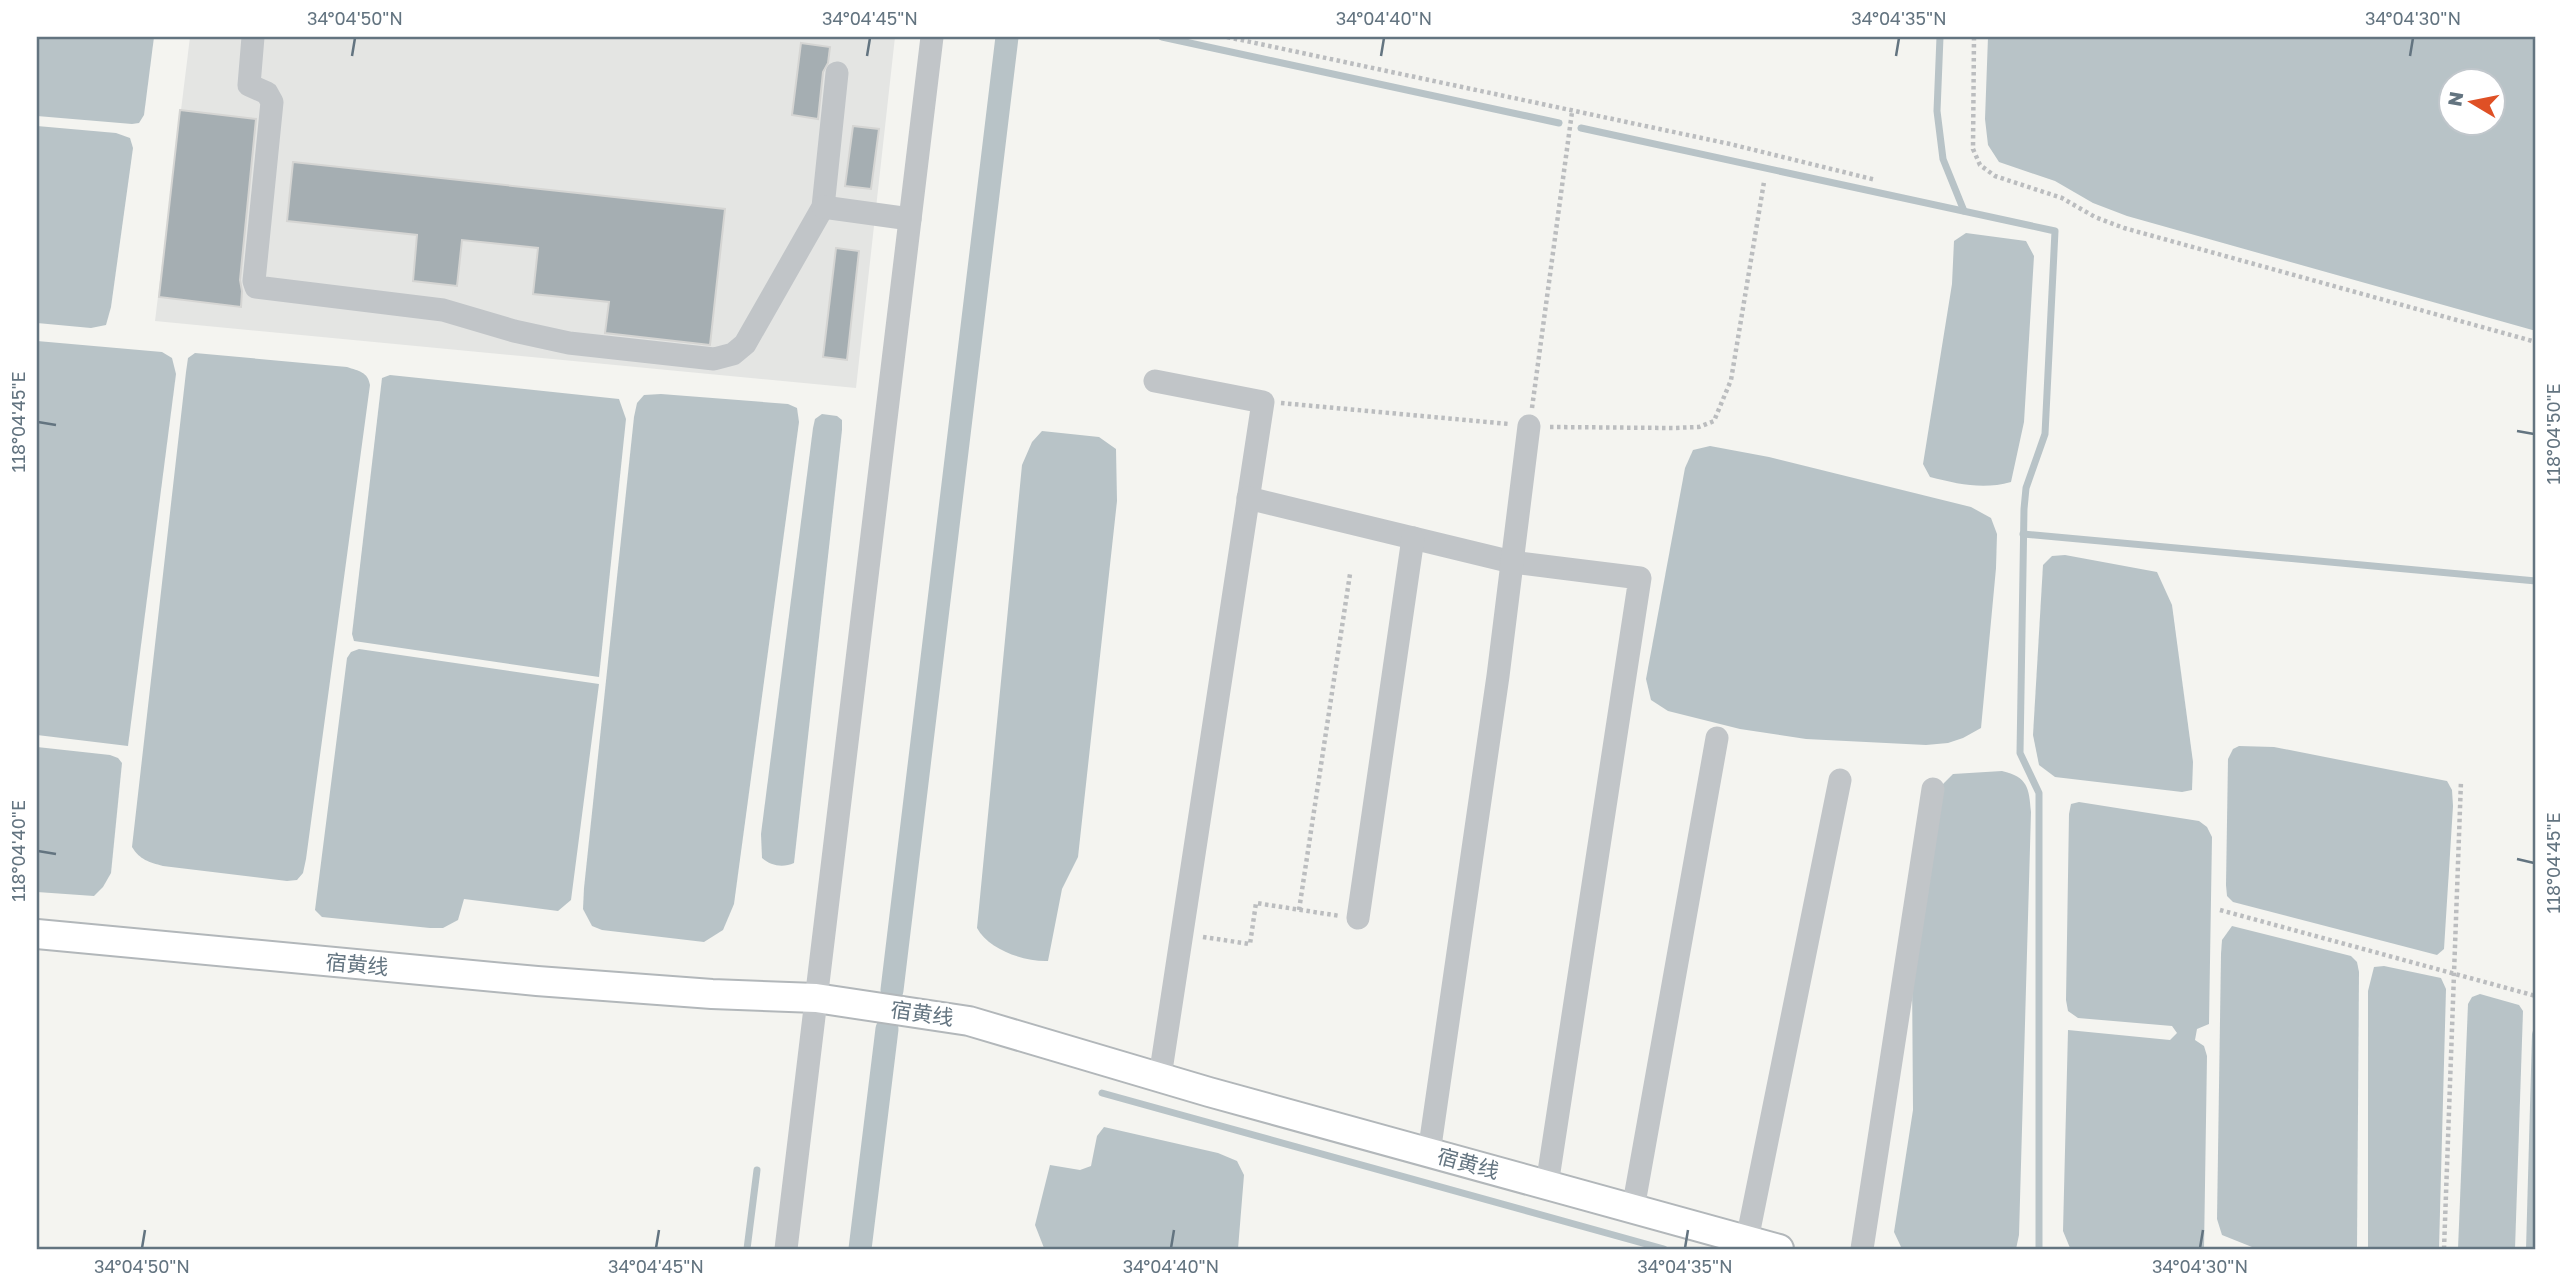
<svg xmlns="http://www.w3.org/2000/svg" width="2573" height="1286" viewBox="0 0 2573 1286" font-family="'Golos Text','Noto Sans SC',sans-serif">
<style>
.built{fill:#e4e5e3}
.water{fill:#b8c3c7;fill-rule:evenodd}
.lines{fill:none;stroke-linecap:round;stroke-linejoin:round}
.stream{stroke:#b8c3c7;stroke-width:7}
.canal{stroke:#b8c3c7;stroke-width:23}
.building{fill:#a5aeb2;stroke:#d5d5d3;stroke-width:2}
.major-casing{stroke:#b2b7ba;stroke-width:32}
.path{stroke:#bbbdbf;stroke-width:4.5;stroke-dasharray:3.5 3.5;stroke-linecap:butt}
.minor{stroke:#c1c5c8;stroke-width:23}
.major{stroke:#fff;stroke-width:28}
.ticks{fill:none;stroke:#637480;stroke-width:2.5}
.labels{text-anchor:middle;stroke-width:7;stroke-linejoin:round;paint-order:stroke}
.street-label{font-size:21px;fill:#637480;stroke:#fff}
.neatline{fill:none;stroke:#637480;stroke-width:2.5}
.ticks-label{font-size:18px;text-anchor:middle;fill:#637480}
</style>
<rect width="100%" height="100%" fill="#f4f4f0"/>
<polygon class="built" points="190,37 895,37 856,388 155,321"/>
<g class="water">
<polygon points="37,37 154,37 144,115 139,123 132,124 37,116"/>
<path d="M1988 37H2536V331L2127 216 2093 203 2055 181 1999 162 1988 145 1985 119ZM2450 80H2492V122H2450Z"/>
<polygon points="37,126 116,133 130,138 133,148 111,307 106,325 91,328 37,323"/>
<path d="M1966 233 2026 241 2034 256 2024 422 2011 482C1983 490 1958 484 1930 477L1923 464 1952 284 1954 241Z"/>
<polygon points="37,341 162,352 172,358 176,374 128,746 37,735"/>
<path d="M195 353 347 367C359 371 368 372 370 385L306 859 303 873 297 880 287 881 163 866C149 862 140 860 132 847L186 372 188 358Z"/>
<polygon points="390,375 619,399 626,419 599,677 354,641 352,634 382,378"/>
<polygon points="661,394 788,404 797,408 799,422 734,904 723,930 704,942 602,930 592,926 583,909 584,888 634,417 637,403 644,395"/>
<path d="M822 414 837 416 842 420V430L794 863C783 868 771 866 762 858L761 834 813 428 815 419Z"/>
<path d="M1042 431 1099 437 1116 449 1117 501 1078 857 1062 889 1048 961C1025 962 989 950 977 928L1022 465 1032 442Z"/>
<polygon points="1710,446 1769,457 1971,507 1991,518 1997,534 1996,568 1981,728 1963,738 1948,743 1926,745 1806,739 1740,729 1668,711 1651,700 1646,679 1685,468 1693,450"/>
<polygon points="2065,555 2157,572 2172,605 2193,762 2192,790 2182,792 2055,777 2039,765 2033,735 2043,565 2052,556"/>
<polygon points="359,649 599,684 571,900 558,911 464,899 458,920 443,928 430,928 322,917 315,910 347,658 351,652"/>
<polygon points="2239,746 2274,747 2447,781 2452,790 2453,806 2444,949 2437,955 2233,902 2227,896 2226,885 2228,759 2233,749"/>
<polygon points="37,747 110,755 118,758 122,763 111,873 103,887 94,896 37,892"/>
<path d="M2002 771C2028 777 2029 788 2031 812L2019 1235 2016 1249H1902L1894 1232 1913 1110 1912 973 1937 803 1943 784 1953 774Z"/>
<polygon points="2079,802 2199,821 2207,827 2212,837 2209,1024 2197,1029 2195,1040 2204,1046 2207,1056 2204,1249 2075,1249 2070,1248 2063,1231 2068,1030 2170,1040 2177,1033 2172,1026 2078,1018 2068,1011 2066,1000 2069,814 2071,804"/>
<polygon points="2232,926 2351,956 2357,962 2359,972 2357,1249 2257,1249 2222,1235 2217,1219 2221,954 2222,940"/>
<polygon points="2384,966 2441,978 2446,989 2439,1249 2368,1249 2368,991 2374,967"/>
<polygon points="2480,994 2519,1005 2523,1011 2515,1249 2458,1249 2468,1004 2472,997"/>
<polygon points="2536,1020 2536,1249 2526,1249 2532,1034"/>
<polygon points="1104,1127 1218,1153 1237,1161 1244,1175 1238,1249 1044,1248 1035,1225 1050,1165 1080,1170 1091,1166 1097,1136"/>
</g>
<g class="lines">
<g class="stream">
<polyline points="1162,37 1559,123"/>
<polyline points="1940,37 1937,111 1943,159 1964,211"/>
<polyline points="1581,128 2055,231 2045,434 2026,488 2024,509 2020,753 2039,793 2039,1249"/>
<polyline points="2023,534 2536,581"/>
<polyline points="1102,1093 1664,1249"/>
<polyline points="747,1249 757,1170"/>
</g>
<g class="canal">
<polyline points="892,990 1007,37"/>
<polyline points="860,1249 887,1029"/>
</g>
</g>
<g class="building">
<polygon points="801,43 830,47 828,63 823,72 818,119 792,115"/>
<polygon points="180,110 256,119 240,280 242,291 241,307 159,297"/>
<polygon points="853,126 879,129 871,189 845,186"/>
<polygon points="293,162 725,209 710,345 605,333 609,302 533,294 538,248 462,240 457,286 413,281 417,235 287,221"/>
<polygon points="836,248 859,251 847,360 823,357"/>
</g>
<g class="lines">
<g class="major-casing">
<polyline id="major" points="37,934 537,981 712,994 816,998 969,1021 1209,1092 1779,1249"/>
</g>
<g class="path">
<polyline points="1227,37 1730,144 1876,180"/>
<polyline points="1974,37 1973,149 1980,165 1995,176 2062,198 2095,217 2124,228 2536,342"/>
<polyline points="1281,403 1509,424"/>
<polyline points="1532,408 1572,112"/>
<polyline points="1550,427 1673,428 1699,427 1714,421 1731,380 1764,182"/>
<polyline points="1299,910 1350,574"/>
<polyline points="2220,910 2536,996"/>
<polyline points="1203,937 1250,944 1256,903 1340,916"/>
<polyline points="2444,1249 2461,781"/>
</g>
<g class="minor">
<polyline points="253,37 249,85 267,93 272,102 254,281 256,287 443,310 514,331 569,343 714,359 733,354 745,344 823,207 837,73"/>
<polyline points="823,207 910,219"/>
<polyline points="1155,381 1263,402 1160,1077"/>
<polyline points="1248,498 1512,562 1640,578 1547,1185"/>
<polyline points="1358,918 1413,538"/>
<polyline points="1429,1153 1498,676 1529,426"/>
<polyline points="1633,1209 1717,738"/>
<polyline points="1747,1240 1840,780"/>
<polyline points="786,1249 932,37"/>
<polyline points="1862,1249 1933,789"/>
</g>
<use href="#major" class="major"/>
</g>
<path class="ticks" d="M352 56 355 38M867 56 870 38M1381 56 1384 38M1896 56 1899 38M2410 56 2413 38M38 422 56 425M2517 431 2534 434M38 851 56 854M2517 859 2534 863M142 1248 145 1230M656 1248 659 1230M1171 1248 1174 1230M1685 1248 1688 1230M2200 1248 2203 1230"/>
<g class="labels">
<g class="street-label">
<text transform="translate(357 965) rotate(5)" y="7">宿黄线</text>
<text transform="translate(922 1014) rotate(8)" y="7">宿黄线</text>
<text transform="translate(1468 1164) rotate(15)" y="7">宿黄线</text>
</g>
</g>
<rect width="2573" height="1286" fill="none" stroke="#ffffff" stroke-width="77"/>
<g transform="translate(2472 102) rotate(280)"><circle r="33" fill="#ffffff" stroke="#c1c7cc" stroke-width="2"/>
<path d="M0-5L12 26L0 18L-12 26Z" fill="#df5025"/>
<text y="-10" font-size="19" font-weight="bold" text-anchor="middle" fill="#637480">N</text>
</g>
<rect x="38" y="38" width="2496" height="1210" class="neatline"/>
<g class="ticks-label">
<text x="355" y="25">34°04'50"N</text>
<text x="870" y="25">34°04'45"N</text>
<text x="1384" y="25">34°04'40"N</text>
<text x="1899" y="25">34°04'35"N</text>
<text x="2413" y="25">34°04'30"N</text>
<text transform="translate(19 422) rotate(-90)" y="6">118°04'45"E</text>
<text transform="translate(2554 434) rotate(-90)" y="6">118°04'50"E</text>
<text transform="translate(19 851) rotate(-90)" y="6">118°04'40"E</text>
<text transform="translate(2554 863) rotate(-90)" y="6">118°04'45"E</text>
<text x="142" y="1273">34°04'50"N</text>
<text x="656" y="1273">34°04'45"N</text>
<text x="1171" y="1273">34°04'40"N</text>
<text x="1685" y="1273">34°04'35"N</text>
<text x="2200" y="1273">34°04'30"N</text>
</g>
</svg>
